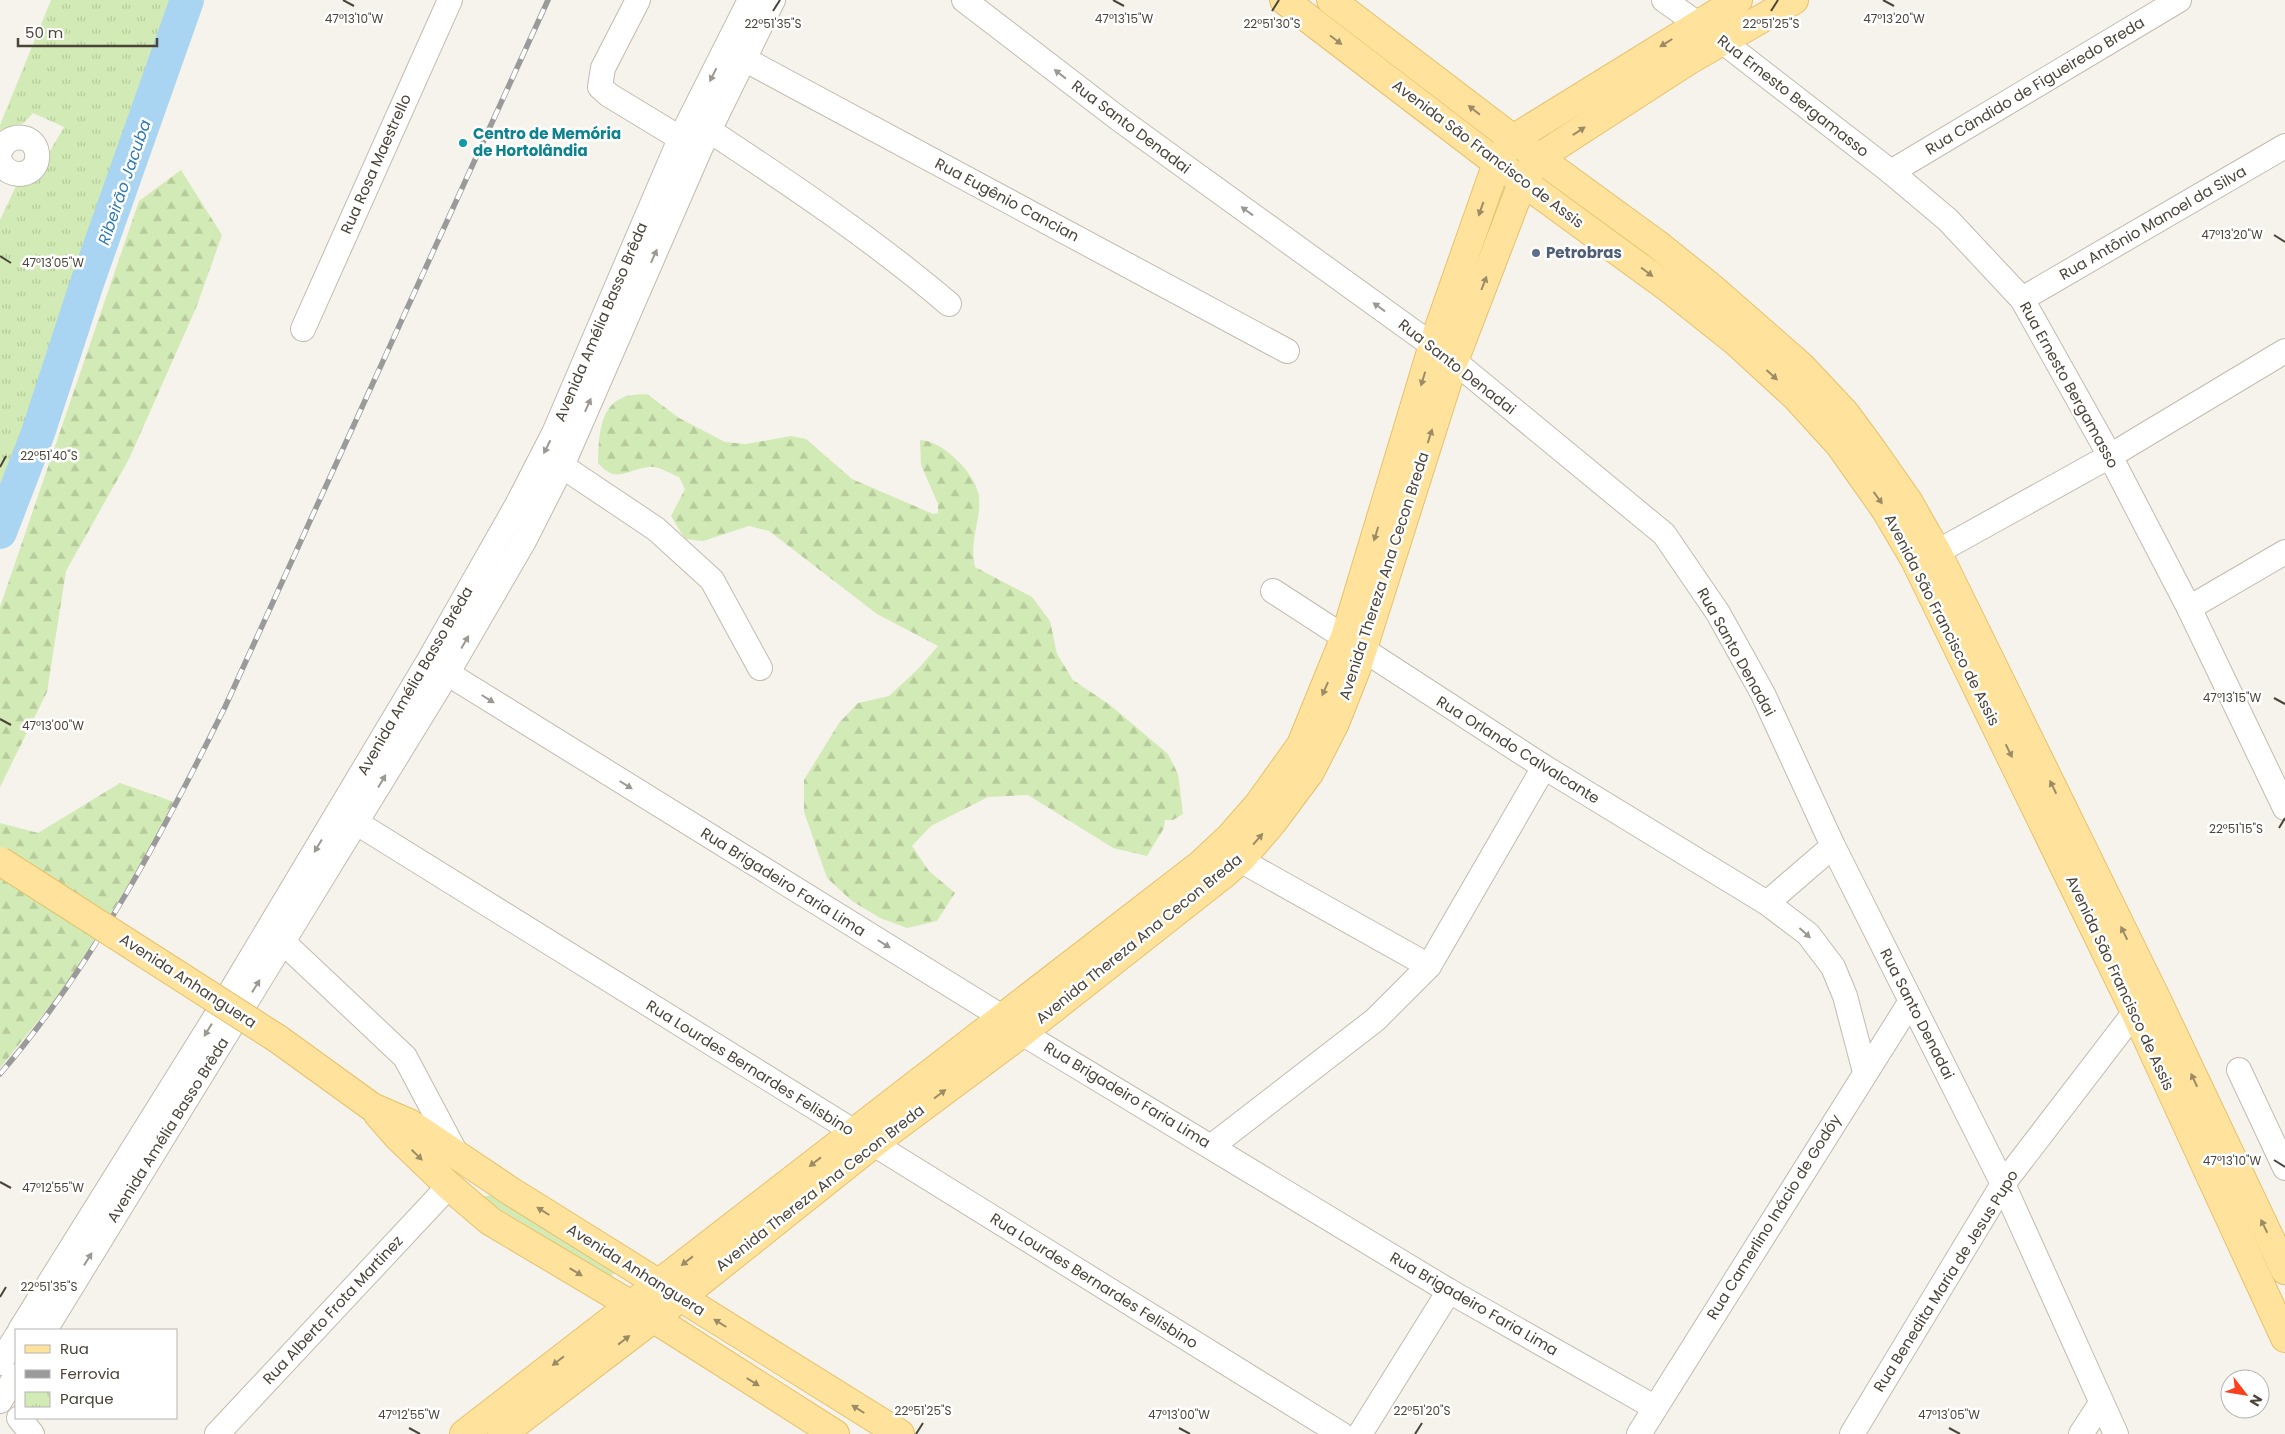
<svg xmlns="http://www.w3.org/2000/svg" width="2285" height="1434" viewBox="0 0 2285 1434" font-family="Poppins,sans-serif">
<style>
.grass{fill:#d2eab5}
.forest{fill:url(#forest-firs)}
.park{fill:url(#park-tufts)}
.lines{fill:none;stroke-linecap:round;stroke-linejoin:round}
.river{stroke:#a9d4f2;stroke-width:34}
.minor-casing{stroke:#c2bbae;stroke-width:26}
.major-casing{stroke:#e6c16a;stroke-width:30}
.minor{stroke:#fff;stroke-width:24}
.major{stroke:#ffe39c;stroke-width:28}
.rail-casing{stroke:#9a9a9a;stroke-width:5.5}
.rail{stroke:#fff;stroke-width:4;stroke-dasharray:11;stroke-linecap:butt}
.major-bridge-casing{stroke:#e6c16a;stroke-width:30;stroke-linecap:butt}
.major-bridge{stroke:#ffe39c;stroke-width:28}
.oneway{fill:#9c8c66}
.oneway2{fill:#9c9892}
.ticks{fill:none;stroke:#4b4439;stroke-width:2}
.culture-dot{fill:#0f9aa8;stroke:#fff;stroke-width:2}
.service-dot{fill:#5c6f8a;stroke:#fff;stroke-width:2}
.labels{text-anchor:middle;stroke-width:5;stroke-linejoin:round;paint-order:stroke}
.street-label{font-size:15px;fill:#4b4439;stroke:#fff}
.culture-label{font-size:15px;font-weight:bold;fill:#0d838f;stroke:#fff;text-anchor:start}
.service-label{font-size:15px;font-weight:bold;fill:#4e5e75;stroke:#fff;text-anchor:start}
.water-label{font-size:16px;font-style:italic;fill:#2e7ab2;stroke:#fff}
.ticks-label{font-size:12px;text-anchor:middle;fill:#4b4439;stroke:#fff;stroke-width:5;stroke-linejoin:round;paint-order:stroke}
</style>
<defs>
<pattern id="forest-firs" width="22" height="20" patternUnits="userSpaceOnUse" patternTransform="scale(1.25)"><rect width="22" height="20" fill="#d2eab5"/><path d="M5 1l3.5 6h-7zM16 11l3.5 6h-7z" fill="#b6ca9c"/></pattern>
<pattern id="park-tufts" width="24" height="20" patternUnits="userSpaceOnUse" patternTransform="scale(1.25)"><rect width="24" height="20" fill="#d2eab5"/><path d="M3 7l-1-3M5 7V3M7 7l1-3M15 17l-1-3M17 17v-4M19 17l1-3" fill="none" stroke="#b6ca9c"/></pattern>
</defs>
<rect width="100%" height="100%" fill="#f6f3ec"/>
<polygon class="grass" points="498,1194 617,1269 611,1277 480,1197"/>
<g class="forest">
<polygon points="181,170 222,235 196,308 129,459 66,571 47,692 0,787 0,607 139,201"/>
<path d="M647 394 679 418 725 442 746 444 791 436 806 439 852 479 933 514 938 513V504L921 465 920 440C942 440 978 475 979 498 981 522 969 540 975 567L1032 597 1050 621 1057 654 1073 680 1110 705 1168 754 1178 774 1183 814 1173 820H1165L1164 828 1147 856 1113 848 1028 795 988 797 931 826 912 846 929 871 955 893 937 921 907 928 880 918 852 901 827 878 804 812V780L839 723 858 703 889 696 918 669 938 646 877 614 769 531 749 526 703 541 685 539 671 516 685 489 679 477C671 474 657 465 649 467 626 469 617 485 598 463 599 440 598 407 624 397 630 394 640 395 647 394Z"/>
<polygon points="120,783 177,803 71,980 0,1068 0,823 38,833"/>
</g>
<polygon class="park" points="51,0 176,0 133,117 89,257 0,513 0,220 17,184 46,158 64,127 33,113 24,123 0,130 0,125"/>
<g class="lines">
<polyline class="river" points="0,532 38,433 87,283 187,0"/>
<g class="minor-casing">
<g id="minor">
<polyline points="638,0 603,68 600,87 609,95 693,146"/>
<polyline points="964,0 1119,119 1454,361 1664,534 1718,613 1763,694 1833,846 2003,1184 2116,1434"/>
<polyline points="1664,0 1722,41 1891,172 1948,220 2022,299 2110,456 2189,608 2285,808"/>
<polyline points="731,52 1287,351"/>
<path d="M710 131C792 185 874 240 949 304"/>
<path d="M0 152C6 133 34 132 37 153 40 176 10 182 0 161"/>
<polyline points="1891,172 2179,0"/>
<polyline points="2022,299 2285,146"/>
<polyline points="303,329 450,0"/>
<polyline points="562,466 656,529 712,580 760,668"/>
<polyline points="1937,552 2110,456 2285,351"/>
<polyline points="1273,591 1544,767 1767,903 1808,934 1833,967 1845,996 1865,1072"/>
<polyline points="2189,608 2285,552"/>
<polyline points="434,665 1002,1017 1022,1033 1449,1291 1654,1407"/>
<polyline points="344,815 1341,1434"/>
<polyline points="1240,860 1429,966"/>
<polyline points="1767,903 1833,846"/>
<polyline points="283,942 405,1057 457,1155"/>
<polyline points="2239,1070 2285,1168"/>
<polyline points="1212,1146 1375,1020 1429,966 1544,767"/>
<polyline points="20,1330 218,1013 428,662 517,505 554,433 680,139 750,0"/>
<polyline points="45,1330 447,674 524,541 562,466 700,149 773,0"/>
<polyline points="0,1363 16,1337"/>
<polyline points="0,1401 16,1376"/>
<polyline points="19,1418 32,1434"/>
<polyline points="217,1434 449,1186"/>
<polyline points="1360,1434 1449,1291"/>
<polyline points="1639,1434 1911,1001"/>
<polyline points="1852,1434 2003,1184 2135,1012"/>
<polyline points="2081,1434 2101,1403"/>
</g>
</g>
<g class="major-casing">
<g id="major">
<polyline points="1284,0 1497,163 1671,290 1735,341 1796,397 1839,444 1885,509 1915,560 2135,1012 2285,1338"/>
<polyline points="1331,0 1513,139 1657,244 1713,289 1802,367 1845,413 1873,451 1908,501 1937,552 2157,1000 2285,1270"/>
<polyline points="278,1039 372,1107 409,1123 512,1192 900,1434"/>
<polyline points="378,1114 399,1138 449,1186 490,1221 653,1318 835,1434"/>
<polyline points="464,1434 1201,864 1230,837 1258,805 1301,745 1345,637 1433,345 1497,163 1513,139 1738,0"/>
<polyline points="502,1434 680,1298 873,1144 1022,1033 1224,874 1240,860 1272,823 1310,772 1335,723 1357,667 1454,361 1523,181 1538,158 1691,59 1794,0"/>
</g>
</g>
<use href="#minor" class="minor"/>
<use href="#major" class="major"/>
<g class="rail-casing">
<path id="rail" d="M0 1074C93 966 162 834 225 707L548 0"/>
</g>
<use href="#rail" class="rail"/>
<g class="major-bridge-casing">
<polyline id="major-bridge" points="0,861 278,1039"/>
</g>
<use href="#major-bridge" class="major-bridge"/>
</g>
<defs><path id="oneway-solid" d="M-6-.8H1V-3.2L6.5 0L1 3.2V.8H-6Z" transform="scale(1.25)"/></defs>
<g class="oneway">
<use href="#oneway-solid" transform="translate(1336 40) rotate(37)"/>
<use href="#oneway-solid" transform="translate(1666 43) rotate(148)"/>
<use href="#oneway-solid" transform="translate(1474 110) rotate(-142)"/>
<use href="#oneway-solid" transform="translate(1579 131) rotate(-33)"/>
<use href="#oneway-solid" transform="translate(1481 209) rotate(109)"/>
<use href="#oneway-solid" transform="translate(1647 272) rotate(37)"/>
<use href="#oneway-solid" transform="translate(1484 283) rotate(-69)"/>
<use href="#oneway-solid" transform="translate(1772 375) rotate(42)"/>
<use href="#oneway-solid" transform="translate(1423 379) rotate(107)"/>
<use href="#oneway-solid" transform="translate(1430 436) rotate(-72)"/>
<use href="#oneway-solid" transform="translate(1878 498) rotate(54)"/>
<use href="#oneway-solid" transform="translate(1376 534) rotate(107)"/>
<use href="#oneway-solid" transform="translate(1325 689) rotate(114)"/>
<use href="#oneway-solid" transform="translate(2009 751) rotate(64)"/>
<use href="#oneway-solid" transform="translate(2053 787) rotate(-116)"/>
<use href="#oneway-solid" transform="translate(1258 839) rotate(-49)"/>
<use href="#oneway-solid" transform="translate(2124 933) rotate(-116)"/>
<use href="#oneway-solid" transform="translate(2194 1080) rotate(-115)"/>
<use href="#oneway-solid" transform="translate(940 1094) rotate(-37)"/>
<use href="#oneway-solid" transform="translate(417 1155) rotate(44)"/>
<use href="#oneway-solid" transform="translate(815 1162) rotate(142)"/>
<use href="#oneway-solid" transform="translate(543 1211) rotate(-148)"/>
<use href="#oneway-solid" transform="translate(2264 1226) rotate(-116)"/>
<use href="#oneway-solid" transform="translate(687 1261) rotate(142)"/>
<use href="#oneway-solid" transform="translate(576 1272) rotate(31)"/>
<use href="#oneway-solid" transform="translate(720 1323) rotate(-148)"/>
<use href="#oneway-solid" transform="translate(624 1340) rotate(-38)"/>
<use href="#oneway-solid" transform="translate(558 1361) rotate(142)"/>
<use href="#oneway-solid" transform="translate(753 1382) rotate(32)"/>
<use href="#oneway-solid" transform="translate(858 1409) rotate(-148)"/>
</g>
<g class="oneway2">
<use href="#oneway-solid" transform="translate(1060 74) rotate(-142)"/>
<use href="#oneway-solid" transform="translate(713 75) rotate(117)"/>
<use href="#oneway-solid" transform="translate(1247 211) rotate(-144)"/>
<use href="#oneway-solid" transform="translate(654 256) rotate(-66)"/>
<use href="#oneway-solid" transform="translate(1379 307) rotate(-144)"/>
<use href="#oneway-solid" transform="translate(588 405) rotate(-66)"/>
<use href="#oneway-solid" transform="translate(547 447) rotate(117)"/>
<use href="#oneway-solid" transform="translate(465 642) rotate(-60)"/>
<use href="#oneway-solid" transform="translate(488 699) rotate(32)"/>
<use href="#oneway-solid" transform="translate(382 781) rotate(-59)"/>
<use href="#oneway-solid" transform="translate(626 785) rotate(32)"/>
<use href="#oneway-solid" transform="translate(318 846) rotate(121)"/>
<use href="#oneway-solid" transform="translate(1805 933) rotate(42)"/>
<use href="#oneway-solid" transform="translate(884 944) rotate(32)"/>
<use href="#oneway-solid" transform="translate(256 986) rotate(-58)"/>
<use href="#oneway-solid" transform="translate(208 1030) rotate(122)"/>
<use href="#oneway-solid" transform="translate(88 1259) rotate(-58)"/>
</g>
<path class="ticks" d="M343 0 354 6M1113 0 1124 6M1883 0 1894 6M773 11 780 0M1272 11 1279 0M1771 11 1778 0M2274 235 2285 242M0 256 11 263M0 467 6 456M2274 698 2285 704M0 719 11 725M2279 828 2285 818M2274 1160 2285 1167M0 1182 11 1188M0 1297 6 1287M409 1428 420 1434M1179 1428 1190 1434M1949 1428 1960 1434M916 1434 923 1423M1415 1434 1422 1423"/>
<circle class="culture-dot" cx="463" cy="143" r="5"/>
<circle class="service-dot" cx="1536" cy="253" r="5"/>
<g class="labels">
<g class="street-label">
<text transform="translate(2035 86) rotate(-31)" y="5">Rua Cândido de Figueiredo Breda</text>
<text transform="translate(1793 96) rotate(38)" y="5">Rua Ernesto Bergamasso</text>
<text transform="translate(1131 127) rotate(37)" y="5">Rua Santo Denadai</text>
<text transform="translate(1488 154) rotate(37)" y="5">Avenida São Francisco de Assis</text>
<text transform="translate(376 164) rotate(-66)" y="5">Rua Rosa Maestrello</text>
<text transform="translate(1007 200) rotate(28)" y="5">Rua Eugênio Cancian</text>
<text transform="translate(2153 223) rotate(-30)" y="5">Rua Antônio Manoel da Silva</text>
<text transform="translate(601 322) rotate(-67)" y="5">Avenida Amélia Basso Brêda</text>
<text transform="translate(1457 367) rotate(38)" y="5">Rua Santo Denadai</text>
<text transform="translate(2069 385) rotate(61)" y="5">Rua Ernesto Bergamasso</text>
<text transform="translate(1384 576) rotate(-72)" y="5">Avenida Thereza Ana Cecon Breda</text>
<text transform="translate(1942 620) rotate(63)" y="5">Avenida São Francisco de Assis</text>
<text transform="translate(1736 652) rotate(61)" y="5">Rua Santo Denadai</text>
<text transform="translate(415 681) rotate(-60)" y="5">Avenida Amélia Basso Brêda</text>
<text transform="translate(1518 750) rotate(32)" y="5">Rua Orlando Calvalcante</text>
<text transform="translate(783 882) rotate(32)" y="5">Rua Brigadeiro Faria Lima</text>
<text transform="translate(1139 939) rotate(-39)" y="5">Avenida Thereza Ana Cecon Breda</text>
<text transform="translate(188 981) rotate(33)" y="5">Avenida Anhanguera</text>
<text transform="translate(2120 983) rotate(65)" y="5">Avenida São Francisco de Assis</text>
<text transform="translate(1917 1014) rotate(63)" y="5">Rua Santo Denadai</text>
<text transform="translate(750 1068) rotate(32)" y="5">Rua Lourdes Bernardes Felisbino</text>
<text transform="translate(1127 1095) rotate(31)" y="5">Rua Brigadeiro Faria Lima</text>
<text transform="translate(168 1130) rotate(-58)" y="5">Avenida Amélia Basso Brêda</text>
<text transform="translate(820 1188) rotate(-38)" y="5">Avenida Thereza Ana Cecon Breda</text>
<text transform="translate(1774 1217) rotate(-58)" y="5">Rua Camerlino Inácio de Godóy</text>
<text transform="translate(636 1270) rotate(32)" y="5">Avenida Anhanguera</text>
<text transform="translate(1094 1281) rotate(32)" y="5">Rua Lourdes Bernardes Felisbino</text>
<text transform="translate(1946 1281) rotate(-58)" y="5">Rua Benedita Maria de Jesus Pupo</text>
<text transform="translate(1474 1304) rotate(30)" y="5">Rua Brigadeiro Faria Lima</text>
<text transform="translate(333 1310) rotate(-47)" y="5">Rua Alberto Frota Martinez</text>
</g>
<g class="culture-label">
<text x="473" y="139">Centro de Memória<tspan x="473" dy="17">de Hortolândia</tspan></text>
</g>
<g class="service-label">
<text x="1546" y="258">Petrobras</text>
</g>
<g class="water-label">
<text transform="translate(124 182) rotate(-71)" y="6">Ribeirão Jacuba</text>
</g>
</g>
<g class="ticks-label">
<text x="354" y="23">47°13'10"W</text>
<text x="1124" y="23">47°13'15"W</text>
<text x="1894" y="23">47°13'20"W</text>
<text x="773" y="28">22°51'35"S</text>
<text x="1272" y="28">22°51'30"S</text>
<text x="1771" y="28">22°51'25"S</text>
<text x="2232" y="239">47°13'20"W</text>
<text x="53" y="267">47°13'05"W</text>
<text x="49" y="460">22°51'40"S</text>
<text x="2232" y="702">47°13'15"W</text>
<text x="53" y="730">47°13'00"W</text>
<text x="2236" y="833">22°51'15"S</text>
<text x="2232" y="1165">47°13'10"W</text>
<text x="53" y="1192">47°12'55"W</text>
<text x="49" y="1291">22°51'35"S</text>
<text x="923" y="1415">22°51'25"S</text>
<text x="1422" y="1415">22°51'20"S</text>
<text x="409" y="1419">47°12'55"W</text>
<text x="1179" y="1419">47°13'00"W</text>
<text x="1949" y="1419">47°13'05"W</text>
</g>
<rect x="15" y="1329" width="162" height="90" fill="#ffffff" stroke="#b7b4b0"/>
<rect x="25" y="1345" width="25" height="8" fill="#ffe39c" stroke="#b7b4b0"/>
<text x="60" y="1354" font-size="15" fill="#4b4439">Rua</text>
<rect x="25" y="1370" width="25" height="8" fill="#9a9a9a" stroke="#b7b4b0"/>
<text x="60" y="1379" font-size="15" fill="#4b4439">Ferrovia</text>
<rect x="25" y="1392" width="25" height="15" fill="url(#park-tufts)" stroke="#b7b4b0"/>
<text x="60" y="1404" font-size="15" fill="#4b4439">Parque</text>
<g transform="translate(2245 1394) rotate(121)"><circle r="24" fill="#ffffff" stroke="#b7b4b0"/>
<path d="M0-4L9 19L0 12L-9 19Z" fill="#fc3f1d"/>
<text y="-8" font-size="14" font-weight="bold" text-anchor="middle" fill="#4b4439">N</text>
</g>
<path d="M18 38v8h139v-8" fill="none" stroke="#4b4439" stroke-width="2.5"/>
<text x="25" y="38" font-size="15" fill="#4b4439" stroke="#ffffff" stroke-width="4" paint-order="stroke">50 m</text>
</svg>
